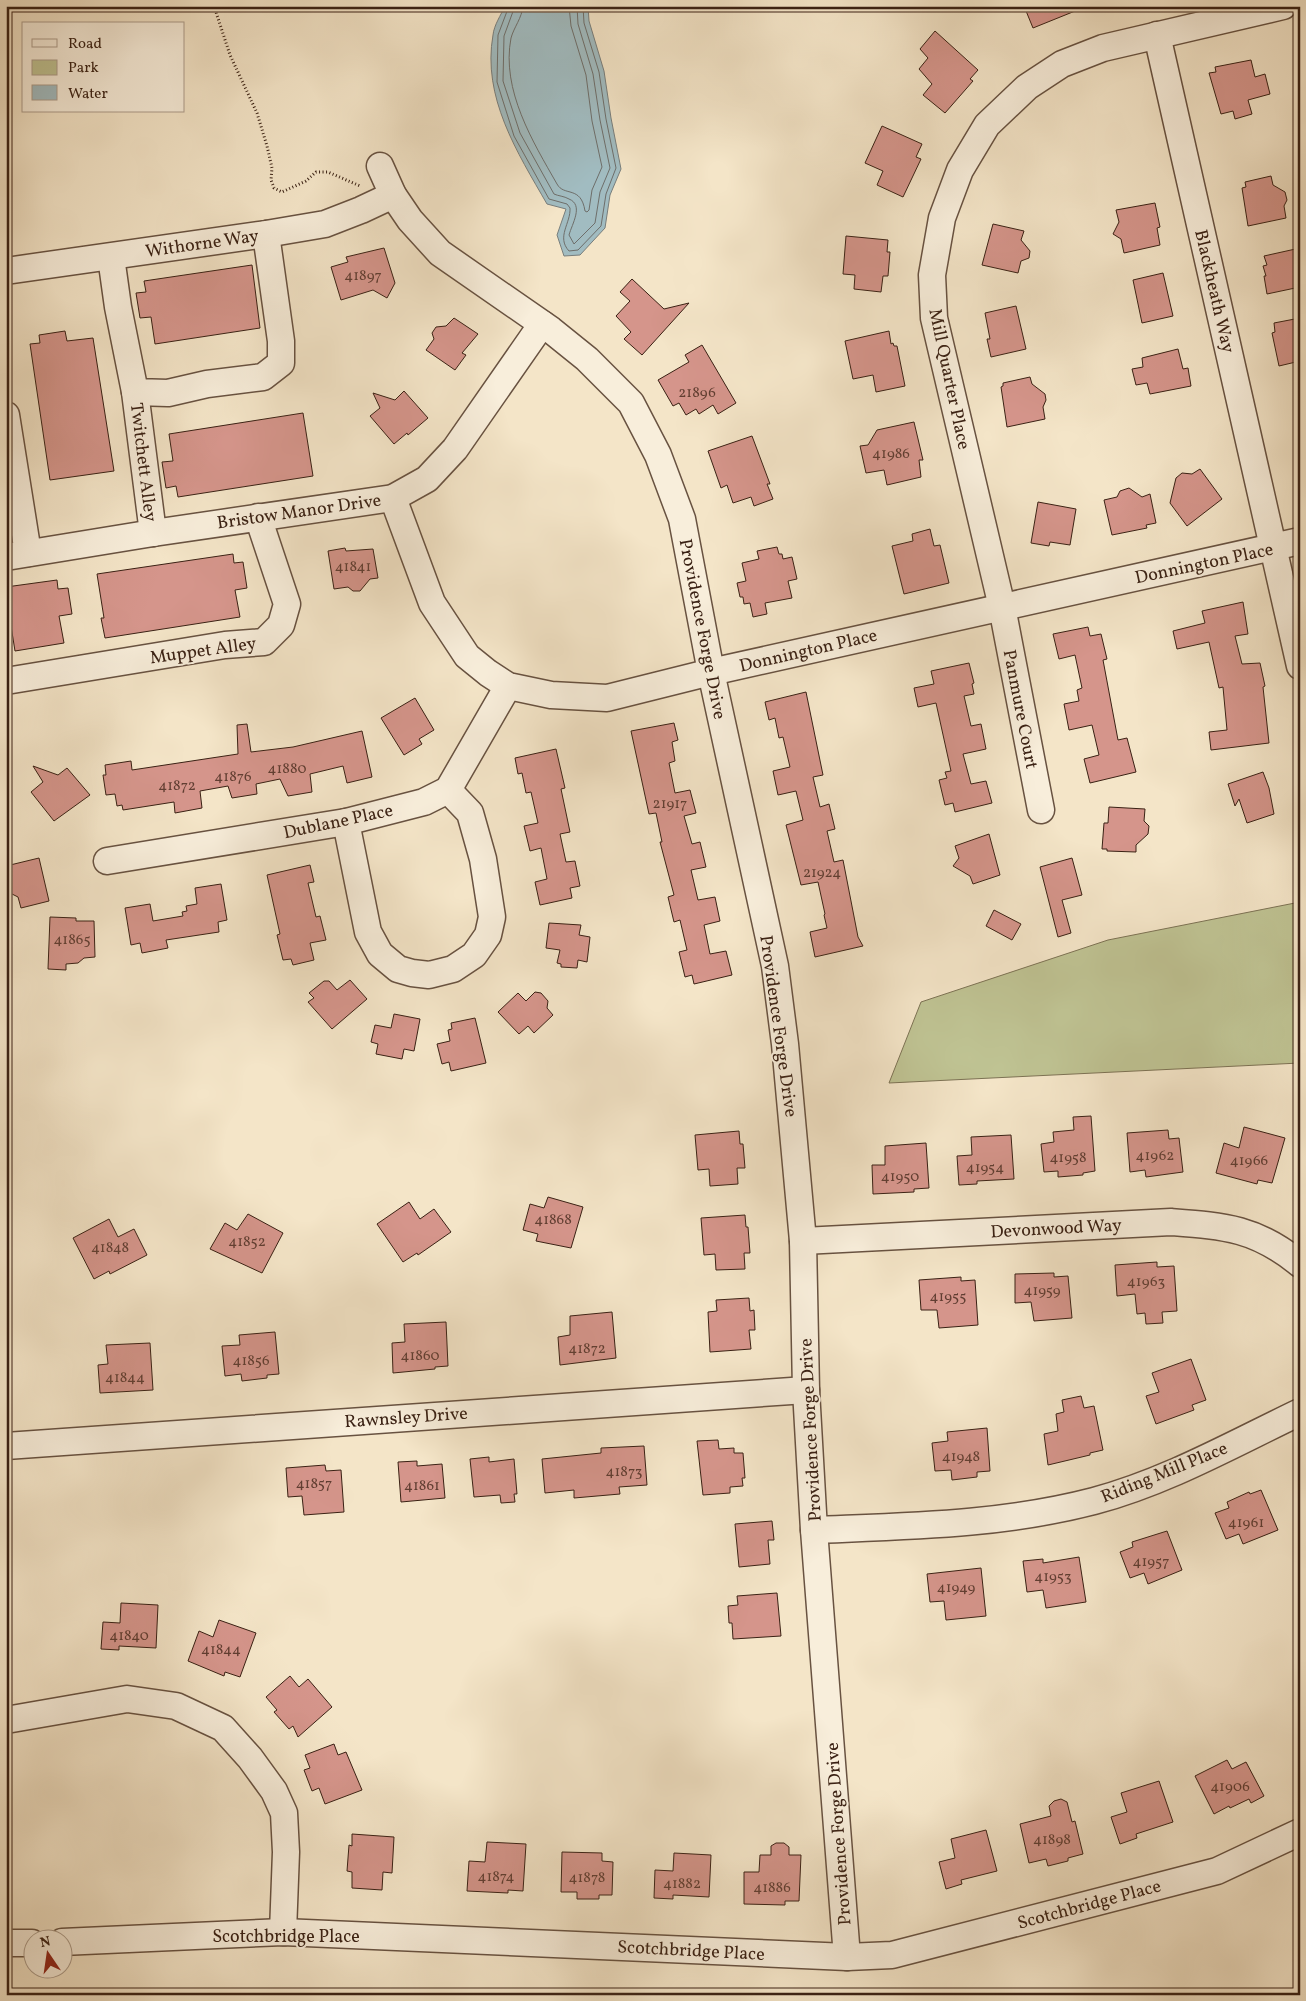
<svg xmlns="http://www.w3.org/2000/svg" width="1306" height="2001" viewBox="0 0 1306 2001" font-family="Vollkorn,serif">
<style>
.green{fill:#bfc393;stroke:#7c7254}
.water{fill:#a1bcc1;stroke:#787e7c}
.lines{fill:none;stroke-linecap:round;stroke-linejoin:round}
.shore{stroke:#6e6e6a;stroke-width:1}
.building{fill:#d5958b;stroke:#3a2114}
.minor-casing{stroke:#685241;stroke-width:29}
.path{stroke:#3a2114;stroke-width:3;stroke-dasharray:1 2.5;stroke-linecap:butt}
.minor{stroke:#f8eedb;stroke-width:26}
.labels{text-anchor:middle;stroke-width:4;stroke-linejoin:round;paint-order:stroke}
.number-label{font-size:15px;fill:#613e32}
.street-label{font-size:18px;fill:#3a2114;stroke:#f8eedb}
</style>
<rect width="100%" height="100%" fill="#f4e5c8"/>
<filter id="stains"><feTurbulence type="fractalNoise" baseFrequency=".004" numOctaves="4"/><feColorMatrix values="0 0 0 0 .2 0 0 0 0 .09 0 0 0 0 .02 0 0 0 .5 -.17"/></filter>
<radialGradient id="worn" r=".72"><stop offset=".6" stop-color="#630" stop-opacity="0"/><stop offset="1" stop-color="#630" stop-opacity=".3"/></radialGradient>
<polygon class="green" points="1300,902 1300,1063 889,1083 921,1002 1108,940"/>
<path class="water" d="M505 6H588L589 21 604 71 611 118 621 169 610 195 605 228 580 255 564 256 557 235 566 209 547 204C517 152 482 97 493 35 494 25 501 15 505 6Z"/>
<g class="lines">
<g class="shore">
<path d="M509 6 498 35 497 82 514 136 549 199 567 204 570 208C571 223 556 237 569 251L578 250 601 226 606 194 616 168 606 119 599 72 584 23 583 6"/>
<path d="M515 6 504 36 503 81 520 133 554 194C558 196 564 196 569 199 584 205 572 224 569 235L574 244 595 223 600 192 610 168 600 120 593 74 578 24 577 6"/>
<path d="M523 6C522 18 514 27 511 38 501 90 533 142 557 184 564 197 581 185 585 211L587 212 589 210 592 190 602 167 592 121 586 75 571 26 569 6"/>
</g>
</g>
<g class="building">
<polygon points="1024,6 1085,6 1085,7 1033,28"/>
<polygon points="935,31 978,70 970,79 973,81 945,113 923,95 932,84 919,69 928,58 920,49"/>
<polygon points="1251,60 1255,77 1265,74 1270,94 1248,100 1252,114 1235,119 1233,111 1221,114 1209,73 1216,72 1215,67"/>
<polygon points="882,126 922,144 916,157 921,159 903,197 877,185 883,171 865,163"/>
<polygon points="1271,176 1273,185 1285,192 1287,200 1284,206 1286,218 1248,226 1242,188 1246,187 1245,182"/>
<polygon points="1155,203 1160,227 1157,228 1160,245 1124,253 1121,239 1113,234 1119,222 1116,210"/>
<polygon points="993,224 1024,231 1021,240 1030,251 1029,258 1021,261 1018,273 982,265"/>
<polygon points="846,236 888,240 887,252 890,252 888,276 883,276 881,292 854,289 855,275 843,274"/>
<polygon points="384,248 395,283 387,298 373,290 341,300 331,267 348,262 346,257"/>
<polygon points="1300,248 1300,287 1267,294 1264,276 1266,276 1263,266 1267,265 1264,256"/>
<polygon points="252,265 260,328 155,344 151,317 140,318 136,293 146,292 144,281"/>
<polygon points="1163,273 1173,316 1142,323 1133,280"/>
<polygon points="632,279 664,309 689,303 642,355 624,339 631,332 616,316 630,301 620,292"/>
<polygon points="1016,306 1026,349 991,357 987,339 990,339 985,313"/>
<polygon points="454,318 478,334 462,353 466,355 455,370 426,350 434,339 432,333 436,327 446,326"/>
<polygon points="1300,318 1300,361 1279,366 1272,333 1275,332 1274,323"/>
<polygon points="65,331 67,341 93,338 114,471 50,480 30,344 40,343 39,335"/>
<polygon points="889,331 891,344 893,343 894,346 897,346 905,386 876,392 873,375 853,379 845,341"/>
<polygon points="702,345 736,403 718,414 713,405 699,414 696,409 686,415 679,403 673,406 658,380 689,362 685,355"/>
<polygon points="1178,349 1183,369 1188,368 1191,386 1150,394 1147,383 1136,385 1132,369 1143,367 1142,358"/>
<polygon points="1030,377 1032,384 1045,394 1046,400 1043,407 1045,419 1007,427 1001,387 1003,386 1003,383"/>
<polygon points="404,391 428,418 408,435 407,433 394,444 370,416 380,408 373,393 395,400"/>
<polygon points="303,413 313,476 178,497 176,486 166,488 162,462 173,461 169,434"/>
<polygon points="914,422 923,460 919,460 921,477 887,485 884,470 866,473 860,446 868,445 877,430"/>
<polygon points="752,436 770,484 767,484 773,499 754,506 751,497 733,503 727,485 721,488 708,451"/>
<polygon points="1200,469 1222,499 1187,526 1170,503 1176,478 1182,473 1192,474"/>
<polygon points="1129,488 1142,497 1150,494 1156,523 1146,525 1147,528 1112,535 1104,500 1117,497 1120,491"/>
<polygon points="1038,502 1076,509 1070,545 1050,542 1049,546 1031,543"/>
<polygon points="930,529 934,546 940,545 949,583 904,594 892,546 913,541 912,534"/>
<polygon points="777,547 779,554 782,554 783,559 792,557 797,579 788,581 792,598 765,603 767,614 753,617 750,603 744,604 743,597 740,597 737,583 746,581 742,563 759,559 757,551"/>
<polygon points="345,548 346,551 373,549 378,578 370,579 360,591 353,591 348,587 334,589 328,551"/>
<polygon points="233,554 234,563 243,562 247,588 235,590 240,617 105,638 101,618 104,618 97,574"/>
<polygon points="57,580 58,589 68,588 72,614 59,616 64,643 15,651 11,626 6,627 6,587"/>
<polygon points="1243,602 1248,634 1235,636 1242,664 1260,663 1265,686 1263,687 1269,743 1211,750 1209,732 1227,730 1223,687 1219,688 1209,642 1177,649 1173,631 1205,623 1202,611"/>
<polygon points="1088,627 1090,636 1101,634 1107,659 1103,660 1118,740 1127,738 1136,772 1090,783 1084,759 1099,755 1092,725 1069,730 1064,704 1079,701 1077,690 1082,688 1075,655 1059,659 1053,634"/>
<polygon points="969,663 974,683 972,684 974,694 964,696 971,726 981,724 986,749 963,754 971,784 986,781 992,803 955,812 953,803 945,805 939,780 947,778 945,772 951,771 936,703 918,707 914,688 934,684 931,671"/>
<polygon points="806,692 823,775 813,777 820,807 829,804 835,829 827,831 834,862 843,860 858,937 863,946 815,957 810,932 827,928 824,915 825,914 818,882 801,885 786,825 803,820 796,791 778,795 773,771 790,767 783,737 779,738 775,718 769,720 765,702"/>
<polygon points="415,698 434,730 419,739 422,744 404,755 381,718"/>
<polygon points="674,723 678,740 672,742 675,761 669,763 675,793 690,790 696,813 684,816 692,844 700,842 706,867 691,870 698,900 715,897 720,921 704,925 710,954 726,951 732,975 694,984 692,975 685,977 679,952 687,950 680,920 674,922 668,897 674,895 660,842 662,842 656,813 649,814 631,731"/>
<polygon points="247,724 251,752 293,747 362,731 372,777 347,783 343,766 310,774 312,792 288,796 280,779 256,784 257,794 232,798 228,786 200,791 202,808 175,813 174,802 123,810 122,805 117,806 115,794 106,795 103,775 106,775 105,765 131,761 132,770 238,754 237,725"/>
<polygon points="556,749 565,788 561,789 570,832 560,834 566,862 575,861 580,886 570,888 572,898 540,905 535,882 547,879 541,848 530,851 524,826 538,823 531,792 526,793 522,773 518,774 515,758"/>
<polygon points="33,766 58,775 67,768 90,795 54,821 31,792 43,782"/>
<polygon points="1263,772 1269,788 1274,814 1247,823 1239,799 1235,806 1228,784"/>
<polygon points="1109,807 1145,809 1144,821 1149,826 1148,834 1136,845 1136,852 1107,851 1107,849 1102,849 1104,823 1108,823"/>
<polygon points="989,834 1000,875 973,884 970,876 953,866 959,858 955,846"/>
<polygon points="39,858 49,901 21,908 18,897 6,891 6,881 8,878 6,866"/>
<polygon points="1072,858 1082,895 1062,900 1071,933 1058,937 1040,867"/>
<polygon points="310,865 314,882 308,883 316,917 320,916 326,940 310,943 314,960 293,965 291,959 283,960 277,935 280,934 267,875"/>
<polygon points="221,884 227,920 218,922 219,932 166,940 168,948 142,953 140,943 131,945 125,908 150,904 153,921 183,916 182,912 187,911 186,906 197,904 195,888"/>
<polygon points="994,910 1021,924 1012,940 986,926"/>
<polygon points="50,917 76,918 76,921 94,921 95,957 84,958 78,963 66,964 66,970 48,969"/>
<polygon points="549,923 581,925 579,935 590,937 587,962 578,960 577,968 561,967 561,964 557,963 560,950 546,948"/>
<polygon points="350,980 367,999 332,1029 308,1002 314,998 309,993 324,981 329,981 337,990"/>
<polygon points="535,992 541,993 548,1001 547,1008 553,1015 534,1033 528,1026 519,1034 498,1012 518,993 526,1001"/>
<polygon points="394,1014 420,1019 414,1051 404,1049 402,1059 376,1054 378,1044 371,1042 375,1025 391,1028"/>
<polygon points="475,1018 486,1063 451,1071 449,1062 442,1064 437,1044 450,1041 448,1030 452,1029 451,1023"/>
<polygon points="1091,1116 1095,1171 1083,1173 1083,1175 1058,1177 1058,1171 1044,1172 1041,1144 1054,1142 1053,1132 1074,1130 1073,1117"/>
<polygon points="1244,1127 1285,1138 1272,1183 1258,1180 1257,1184 1216,1173 1224,1143 1239,1148"/>
<polygon points="1168,1130 1169,1139 1179,1138 1183,1172 1146,1177 1145,1170 1130,1172 1127,1133"/>
<polygon points="739,1131 740,1144 743,1144 745,1168 737,1168 738,1184 710,1186 709,1169 698,1170 695,1135"/>
<polygon points="1011,1135 1014,1179 977,1181 977,1184 959,1185 957,1156 972,1155 971,1137"/>
<polygon points="926,1143 929,1188 914,1189 914,1192 873,1194 872,1165 885,1165 885,1146"/>
<polygon points="548,1197 583,1207 571,1248 536,1241 538,1234 523,1230 530,1204 544,1208"/>
<polygon points="409,1202 420,1219 434,1209 451,1232 418,1255 417,1253 403,1262 377,1224"/>
<polygon points="248,1214 283,1233 262,1273 210,1249 225,1223 237,1230"/>
<polygon points="745,1215 746,1227 748,1227 750,1253 744,1253 745,1269 716,1270 715,1254 704,1255 701,1218"/>
<polygon points="109,1219 118,1237 134,1229 147,1255 110,1274 109,1271 94,1279 73,1238"/>
<polygon points="1157,1262 1157,1267 1174,1266 1177,1311 1162,1312 1163,1323 1146,1324 1145,1313 1137,1314 1135,1294 1117,1296 1115,1265"/>
<polygon points="1054,1273 1054,1277 1068,1276 1072,1318 1034,1321 1031,1302 1015,1303 1015,1274"/>
<polygon points="961,1277 961,1281 975,1280 978,1325 939,1328 937,1310 921,1310 919,1280"/>
<polygon points="749,1298 750,1311 754,1310 755,1330 749,1330 751,1349 710,1352 708,1312 717,1311 716,1300"/>
<polygon points="612,1312 616,1358 560,1365 558,1337 570,1335 570,1316"/>
<polygon points="446,1322 448,1366 435,1367 435,1369 393,1373 392,1343 405,1342 404,1324"/>
<polygon points="275,1332 279,1374 267,1375 267,1378 242,1381 241,1374 225,1376 222,1346 240,1345 239,1335"/>
<polygon points="150,1343 153,1390 100,1393 98,1365 108,1364 106,1345"/>
<polygon points="1191,1359 1206,1400 1192,1405 1194,1410 1156,1424 1146,1396 1159,1392 1152,1373"/>
<polygon points="1081,1396 1084,1408 1094,1406 1103,1450 1090,1453 1090,1455 1048,1465 1044,1434 1058,1431 1056,1414 1064,1412 1062,1400"/>
<polygon points="987,1428 990,1471 977,1472 977,1477 952,1480 951,1470 935,1471 932,1443 948,1441 947,1432"/>
<polygon points="718,1440 719,1449 734,1448 734,1453 743,1453 745,1478 742,1478 743,1486 730,1487 730,1493 703,1495 697,1441"/>
<polygon points="644,1446 647,1485 619,1487 620,1494 574,1498 574,1490 545,1493 542,1459 601,1453 601,1448"/>
<polygon points="489,1457 489,1462 514,1459 517,1494 514,1494 515,1502 501,1503 500,1495 474,1497 470,1459"/>
<polygon points="417,1461 417,1466 442,1464 445,1498 401,1502 398,1462"/>
<polygon points="325,1465 326,1471 341,1470 344,1512 304,1515 302,1496 288,1497 286,1468"/>
<polygon points="1261,1490 1278,1530 1243,1544 1239,1534 1226,1539 1215,1513 1229,1508 1227,1502 1249,1492 1250,1494"/>
<polygon points="772,1521 774,1540 768,1540 770,1564 739,1567 735,1524"/>
<polygon points="1167,1531 1182,1570 1148,1584 1144,1573 1130,1578 1120,1552 1133,1547 1132,1542"/>
<polygon points="1079,1557 1086,1602 1046,1608 1043,1590 1027,1592 1023,1561 1043,1559 1043,1563"/>
<polygon points="981,1568 986,1616 946,1620 944,1601 930,1602 927,1574"/>
<polygon points="777,1593 781,1636 733,1639 732,1623 729,1623 728,1606 738,1605 737,1596"/>
<polygon points="121,1603 158,1605 156,1648 119,1646 119,1650 101,1649 103,1622 120,1623"/>
<polygon points="219,1620 256,1633 240,1677 225,1672 224,1676 188,1661 199,1631 213,1637"/>
<polygon points="290,1676 299,1687 308,1679 332,1707 298,1737 293,1726 289,1729 274,1712 277,1710 266,1697"/>
<polygon points="334,1744 338,1755 346,1752 362,1790 325,1804 319,1788 312,1791 304,1770 310,1768 305,1755"/>
<polygon points="1227,1760 1232,1769 1246,1762 1264,1796 1251,1803 1249,1799 1230,1808 1229,1806 1214,1814 1195,1776"/>
<polygon points="1159,1781 1173,1822 1136,1834 1137,1838 1120,1844 1111,1817 1127,1812 1121,1793"/>
<polygon points="1061,1799 1067,1802 1072,1822 1075,1821 1083,1854 1068,1858 1068,1861 1048,1866 1046,1859 1029,1863 1020,1824 1051,1816 1049,1806 1054,1801"/>
<polygon points="986,1830 997,1871 961,1880 962,1884 946,1889 939,1862 955,1858 951,1839"/>
<polygon points="352,1834 394,1837 392,1873 383,1872 382,1890 352,1888 352,1872 347,1871 349,1845 352,1846"/>
<polygon points="487,1842 526,1844 523,1891 508,1890 508,1893 467,1891 469,1861 485,1862"/>
<polygon points="776,1843 784,1843 789,1847 789,1855 801,1855 799,1901 785,1901 785,1905 744,1904 744,1872 759,1872 760,1855 771,1855 771,1846"/>
<polygon points="562,1852 602,1853 602,1861 613,1862 612,1895 599,1895 599,1899 577,1899 577,1892 561,1892"/>
<polygon points="674,1853 711,1855 709,1897 673,1895 673,1899 654,1898 655,1870 673,1871"/>
</g>
<g class="lines">
<g class="minor-casing">
<g id="minor">
<polyline points="1157,35 1300,666"/>
<polyline points="380,166 393,195 410,220 440,253 551,330 587,359 631,403 658,455 682,519 711,672 775,966 785,1044 803,1241 806,1390 814,1530 847,1957"/>
<polyline points="111,257 118,307 135,392 168,393 207,384 263,377 281,363 281,341 266,234"/>
<polyline points="6,271 266,234 325,224 361,210 393,195"/>
<polyline points="135,392 153,533"/>
<polyline points="6,415 28,553"/>
<polyline points="393,498 432,603 467,656 488,673 508,686 551,695 607,698 711,672 1300,541"/>
<polyline points="6,557 153,533 393,498 427,479 455,449 542,324"/>
<polyline points="6,681 225,645 264,642 281,625 287,604 258,517"/>
<polyline points="1041,810 1002,607 934,318 932,275 942,218 960,170 987,125 1027,87 1062,64 1103,48 1283,6"/>
<polyline points="346,822 368,932 380,954 398,969 412,973 429,975 453,969 474,955 488,935 492,917 483,859 470,813 448,790"/>
<polyline points="107,861 346,822 424,802 448,790 508,686"/>
<path d="M803 1241 1171 1222C1225 1226 1256 1228 1300 1264"/>
<polyline points="6,1446 806,1390"/>
<path d="M814 1530C908 1526 1002 1525 1094 1501 1166 1482 1233 1444 1300 1412"/>
<polyline points="6,1720 127,1699 176,1706 223,1728 250,1758 274,1791 284,1813 286,1852 283,1932"/>
<polyline points="62,1942 283,1932 847,1957 892,1955 1217,1871 1300,1832"/>
<polyline points="6,1943 32,1943"/>
</g>
</g>
<polyline class="path" points="214,6 230,55 257,113 267,146 272,168 271,180 274,188 282,192 306,181 316,172 328,172 360,186"/>
<use href="#minor" class="minor"/>
</g>
<g class="labels">
<g class="number-label">
<text x="363" y="280">41897</text>
<text x="697" y="397">21896</text>
<text x="891" y="458">41986</text>
<text x="353" y="571">41841</text>
<text x="287" y="773">41880</text>
<text x="233" y="781">41876</text>
<text x="177" y="790">41872</text>
<text x="670" y="808">21917</text>
<text x="822" y="877">21924</text>
<text x="72" y="944">41865</text>
<text x="1155" y="1160">41962</text>
<text x="1068" y="1162">41958</text>
<text x="1249" y="1165">41966</text>
<text x="985" y="1172">41954</text>
<text x="900" y="1181">41950</text>
<text x="553" y="1224">41868</text>
<text x="247" y="1246">41852</text>
<text x="110" y="1252">41848</text>
<text x="1146" y="1286">41963</text>
<text x="1042" y="1295">41959</text>
<text x="948" y="1301">41955</text>
<text x="587" y="1353">41872</text>
<text x="420" y="1360">41860</text>
<text x="251" y="1365">41856</text>
<text x="125" y="1382">41844</text>
<text x="961" y="1461">41948</text>
<text x="624" y="1476">41873</text>
<text x="314" y="1488">41857</text>
<text x="422" y="1490">41861</text>
<text x="1246" y="1527">41961</text>
<text x="1151" y="1566">41957</text>
<text x="1053" y="1581">41953</text>
<text x="956" y="1592">41949</text>
<text x="129" y="1640">41840</text>
<text x="221" y="1654">41844</text>
<text x="1230" y="1791">41906</text>
<text x="1052" y="1844">41898</text>
<text x="496" y="1881">41874</text>
<text x="587" y="1882">41878</text>
<text x="682" y="1888">41882</text>
<text x="772" y="1892">41886</text>
</g>
<g class="street-label">
<text transform="translate(202 243) rotate(-8)" y="6">Withorne Way</text>
<text transform="translate(1215 291) rotate(77)" y="6">Blackheath Way</text>
<text transform="translate(950 379) rotate(78)" y="6">Mill Quarter Place</text>
<text transform="translate(144 462) rotate(83)" y="6">Twitchett Alley</text>
<text transform="translate(299 511) rotate(-8)" y="6">Bristow Manor Drive</text>
<text transform="translate(1204 563) rotate(-12)" y="6">Donnington Place</text>
<text transform="translate(703 629) rotate(79)" y="6">Providence Forge Drive</text>
<text transform="translate(203 650) rotate(-8)" y="6">Muppet Alley</text>
<text transform="translate(808 650) rotate(-13)" y="6">Donnington Place</text>
<text transform="translate(1021 709) rotate(79)" y="6">Panmure Court</text>
<text transform="translate(338 821) rotate(-12)" y="6">Dublane Place</text>
<text transform="translate(779 1026) rotate(82)" y="6">Providence Forge Drive</text>
<text transform="translate(1056 1228) rotate(-3)" y="6">Devonwood Way</text>
<text transform="translate(406 1417) rotate(-4)" y="6">Rawnsley Drive</text>
<text transform="translate(810 1430) rotate(-93)" y="6">Providence Forge Drive</text>
<text transform="translate(1164 1472) rotate(-22)" y="6">Riding Mill Place</text>
<text transform="translate(838 1834) rotate(-94)" y="6">Providence Forge Drive</text>
<text transform="translate(1089 1904) rotate(-15)" y="6">Scotchbridge Place</text>
<text x="286" y="1942">Scotchbridge Place</text>
<text transform="translate(691 1950) rotate(3)" y="6">Scotchbridge Place</text>
</g>
</g>
<rect width="1306" height="2001" fill="none" stroke="#f4e5c8" stroke-width="25"/>
<rect x="8" y="8" width="1291" height="1986" fill="none" stroke="#3a2114" stroke-width="2.5"/>
<rect x="12" y="12" width="1281" height="1976" fill="none" stroke="#3a2114"/>
<rect x="22" y="22" width="162" height="90" fill="#f8eedb" stroke="#ac9c8b"/>
<rect x="32" y="39" width="25" height="8" fill="#f8eedb" stroke="#ac9c8b"/>
<text x="68" y="48" font-size="15" fill="#3a2114">Road</text>
<rect x="32" y="60" width="25" height="15" fill="#bfc393" stroke="#ac9c8b"/>
<text x="68" y="72" font-size="15" fill="#3a2114">Park</text>
<rect x="32" y="85" width="25" height="15" fill="#a1bcc1" stroke="#ac9c8b"/>
<text x="68" y="98" font-size="15" fill="#3a2114">Water</text>
<g transform="translate(48 1954) rotate(347)"><circle r="24" fill="#f8eedb" stroke="#ac9c8b"/>
<path d="M0-4L9 19L0 12L-9 19Z" fill="#8f2418"/>
<text y="-8" font-size="14" font-weight="bold" text-anchor="middle" fill="#3a2114">N</text>
</g>
<rect width="100%" height="100%" filter="url(#stains)"/>
<rect width="100%" height="100%" fill="url(#worn)"/>
</svg>
